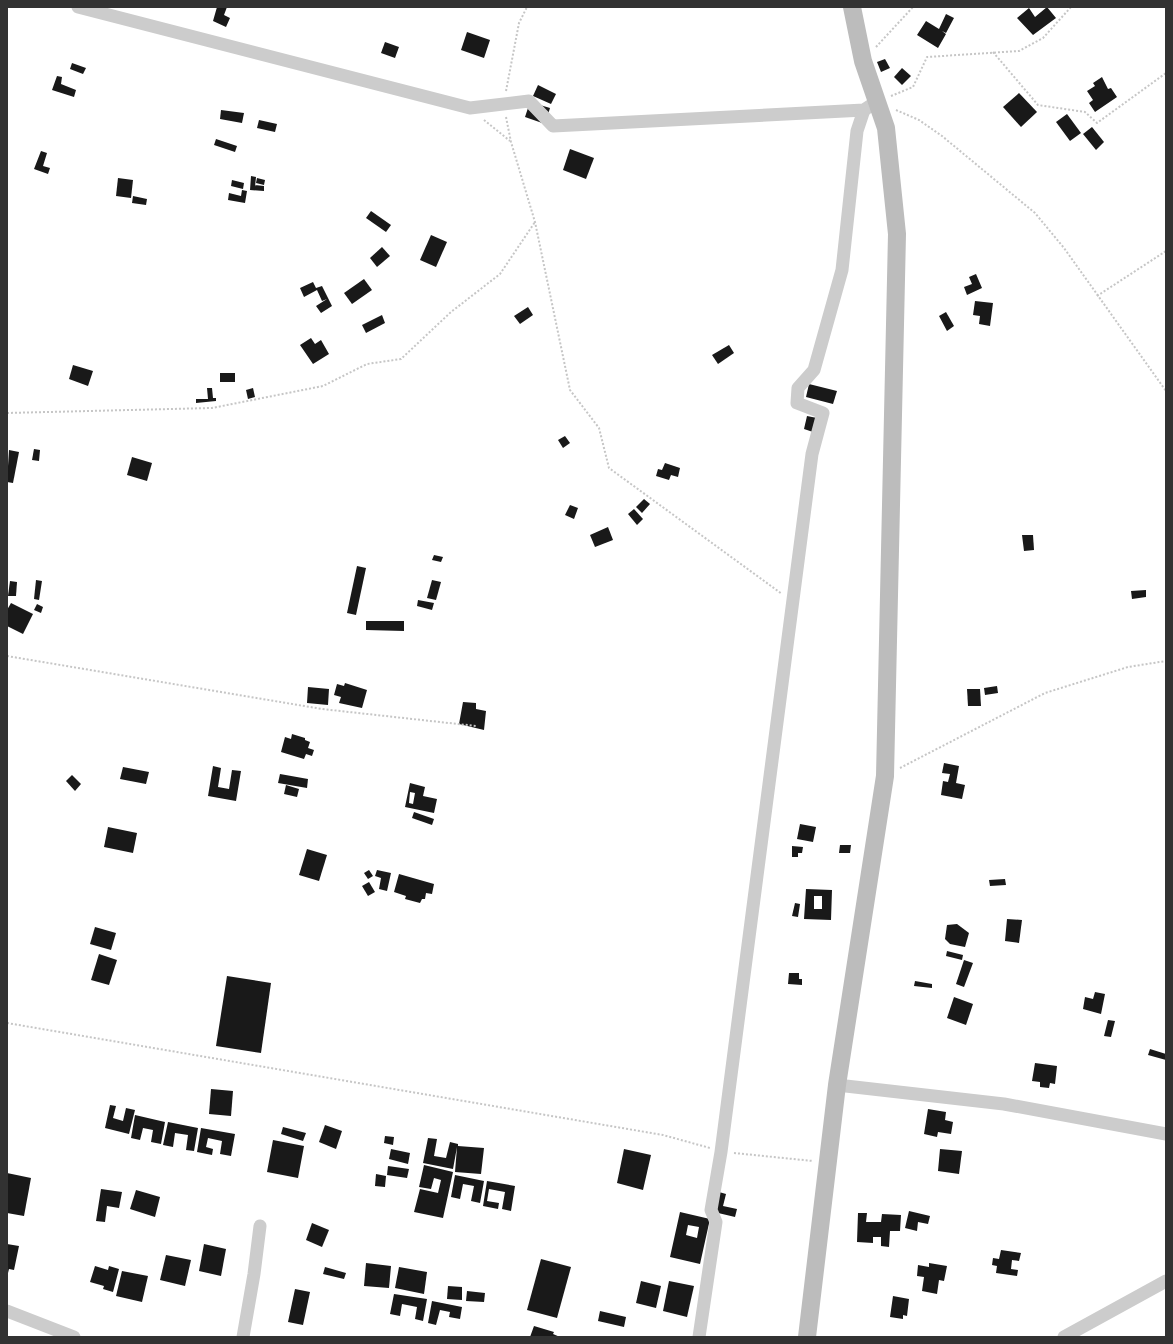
<svg xmlns="http://www.w3.org/2000/svg" width="1173" height="1344" viewBox="0 0 1173 1344" font-family="'Varela Round',sans-serif">
<style>
.building{fill:#191919;fill-rule:evenodd}
.lines{fill:none;stroke-linecap:round;stroke-linejoin:round}
.path{stroke:#c6c6c6;stroke-width:2;stroke-dasharray:2 2;stroke-linecap:butt}
.street{stroke:#ccc;stroke-width:13}
.secondary{stroke:#bcbcbc;stroke-width:18}
</style>
<rect width="100%" height="100%" fill="#fff"/>
<g class="building">
<polygon points="217,7 227,7 224,15 230,18 226,27 213,21"/>
<polygon points="1047,7 1056,18 1033,35 1017,18 1029,8 1035,17"/>
<polygon points="946,14 954,18 946,33 942,31 946,34 938,48 917,35 926,21 939,29"/>
<polygon points="467,32 490,40 484,58 461,50"/>
<polygon points="385,42 399,47 395,58 381,53"/>
<polygon points="885,59 890,68 881,72 877,62"/>
<polygon points="72,63 86,68 83,74 70,69"/>
<polygon points="902,68 911,76 902,85 894,77"/>
<polygon points="57,76 62,77 61,84 76,90 74,97 52,90"/>
<polygon points="1102,77 1108,89 1111,88 1117,97 1095,112 1089,103 1093,100 1087,91 1095,86 1093,83"/>
<polygon points="538,85 556,94 551,104 533,96"/>
<polygon points="1019,93 1037,112 1021,127 1003,107"/>
<polygon points="530,102 550,108 545,124 525,117"/>
<polygon points="221,110 244,113 242,123 220,119"/>
<polygon points="1067,114 1081,133 1070,141 1056,122"/>
<polygon points="259,120 277,124 275,132 257,128"/>
<polygon points="1092,127 1104,142 1096,150 1083,134"/>
<polygon points="216,139 237,146 235,152 214,145"/>
<polygon points="570,149 594,158 586,179 563,170"/>
<polygon points="41,151 47,153 43,166 50,168 48,174 34,169"/>
<polygon points="251,176 256,177 255,187 255,185 264,186 264,191 250,190"/>
<polygon points="118,178 133,180 131,198 116,196"/>
<polygon points="257,178 265,180 264,185 256,183"/>
<polygon points="232,180 244,183 243,189 231,186"/>
<polygon points="242,190 247,191 245,203 228,200 229,193 241,196"/>
<polygon points="133,196 147,199 146,205 132,203"/>
<polygon points="371,211 391,225 386,232 366,218"/>
<polygon points="431,235 447,242 436,267 420,260"/>
<polygon points="382,247 390,256 377,267 370,258"/>
<polygon points="976,274 982,288 967,295 964,287 972,284 969,277"/>
<polygon points="364,279 372,290 352,304 344,293"/>
<polygon points="313,282 316,288 322,286 332,306 321,313 316,306 327,299 322,301 317,290 304,297 300,288"/>
<polygon points="975,301 993,303 990,326 979,324 980,316 973,315"/>
<polygon points="528,307 533,315 520,324 514,316"/>
<polygon points="946,312 954,326 947,331 939,316"/>
<polygon points="382,315 385,323 366,333 362,325"/>
<polygon points="311,338 315,344 321,340 329,354 313,364 300,345"/>
<polygon points="729,345 734,353 718,364 712,355"/>
<polygon points="73,365 93,371 88,386 69,379"/>
<rect x="220" y="373" width="15" height="9"/>
<polygon points="809,384 837,391 833,404 806,397"/>
<polygon points="207,388 212,388 213,398 216,398 216,401 196,403 196,399 208,399"/>
<polygon points="253,388 255,397 248,399 246,390"/>
<polygon points="807,416 817,418 813,432 804,429"/>
<polygon points="565,436 570,443 563,448 558,440"/>
<polygon points="34,449 40,450 39,461 32,460"/>
<polygon points="9,450 19,452 13,483 7,482"/>
<polygon points="132,457 152,463 147,481 127,475"/>
<polygon points="665,463 680,468 678,477 671,475 669,480 656,476 658,469 662,470"/>
<polygon points="644,499 650,504 642,513 636,507"/>
<polygon points="570,505 578,508 574,519 565,515"/>
<polygon points="634,509 643,519 637,525 628,514"/>
<polygon points="608,527 613,540 595,547 590,535"/>
<polygon points="1022,535 1033,535 1034,550 1024,551"/>
<polygon points="434,555 443,557 441,562 432,560"/>
<polygon points="357,566 366,568 356,615 347,613"/>
<polygon points="36,580 42,581 39,600 34,599"/>
<polygon points="432,580 441,582 436,600 427,598"/>
<polygon points="10,581 17,582 16,596 8,596"/>
<polygon points="1146,590 1146,597 1132,599 1131,591"/>
<polygon points="418,600 434,603 432,610 417,606"/>
<polygon points="11,603 33,614 23,634 7,626 7,610"/>
<polygon points="37,604 43,607 41,613 34,610"/>
<polygon points="366,621 404,621 404,631 366,630"/>
<polygon points="345,683 367,690 362,708 339,703 341,697 334,695 337,684 344,686"/>
<polygon points="997,686 998,693 985,695 984,688"/>
<polygon points="308,687 329,689 328,705 307,703"/>
<polygon points="967,689 980,689 981,706 968,706"/>
<polygon points="463,702 476,703 476,709 486,711 484,730 459,724"/>
<polygon points="292,734 305,738 305,740 310,742 308,748 314,750 312,756 306,754 304,759 281,752 285,737 291,739"/>
<polygon points="944,763 959,766 956,783 965,785 962,799 941,795 943,781 948,782 950,774 942,773"/>
<polygon points="213,766 221,768 218,787 229,789 232,770 241,771 236,801 208,796"/>
<polygon points="123,767 149,772 146,784 120,779"/>
<polygon points="280,774 308,779 307,788 278,783"/>
<polygon points="72,775 81,784 75,791 66,781"/>
<path d="M410 783 425 787 423 796 437 799 434 813 405 807ZM410 792 415 793 413 804 409 803Z"/>
<polygon points="286,785 299,789 297,797 284,794"/>
<polygon points="414,812 434,819 432,825 412,818"/>
<polygon points="800,824 816,827 813,842 797,839"/>
<polygon points="108,827 137,833 133,853 104,847"/>
<polygon points="840,845 851,845 850,853 839,853"/>
<polygon points="792,846 803,847 802,853 798,853 798,857 792,857"/>
<polygon points="307,849 327,855 319,881 299,875"/>
<polygon points="369,870 373,876 368,879 364,873"/>
<polygon points="377,870 391,873 387,891 379,889 381,878 375,876"/>
<polygon points="399,874 434,884 432,894 426,893 425,899 422,899 420,903 405,899 406,896 394,892"/>
<polygon points="1005,879 1006,885 990,886 989,880"/>
<polygon points="369,882 375,892 368,896 362,886"/>
<path d="M806 889 832 890 831 920 804 919ZM814 896H822V909H814Z"/>
<polygon points="795,903 800,904 798,917 792,916"/>
<polygon points="1007,919 1022,920 1019,943 1005,941"/>
<polygon points="957,924 969,933 965,947 950,944 945,939 947,925"/>
<polygon points="95,927 116,933 111,950 90,944"/>
<polygon points="947,951 963,955 962,960 946,956"/>
<polygon points="99,954 117,960 109,985 91,980"/>
<polygon points="964,960 973,963 964,987 956,984"/>
<polygon points="789,973 799,973 799,979 802,979 802,985 788,984"/>
<polygon points="227,976 271,983 261,1053 216,1046"/>
<polygon points="915,981 932,984 932,988 914,986"/>
<polygon points="1095,992 1105,994 1101,1014 1083,1009 1085,997 1093,999"/>
<polygon points="954,997 973,1004 966,1025 947,1018"/>
<polygon points="1108,1020 1115,1021 1111,1037 1104,1036"/>
<polygon points="1150,1049 1166,1054 1166,1060 1148,1055"/>
<polygon points="1035,1063 1057,1066 1055,1084 1050,1083 1049,1088 1040,1087 1040,1082 1032,1081"/>
<polygon points="211,1089 233,1091 231,1116 209,1114"/>
<polygon points="110,1105 116,1106 113,1118 123,1121 126,1108 135,1110 129,1134 105,1128"/>
<polygon points="928,1109 946,1112 945,1120 953,1122 951,1134 938,1132 937,1137 924,1134"/>
<polygon points="135,1115 165,1122 161,1144 151,1142 153,1130 143,1128 140,1140 131,1138"/>
<polygon points="168,1122 198,1128 194,1151 186,1150 188,1135 175,1133 173,1147 163,1145"/>
<polygon points="325,1125 342,1131 336,1149 319,1142"/>
<polygon points="283,1127 306,1133 303,1141 281,1134"/>
<polygon points="201,1128 235,1134 231,1156 220,1154 222,1141 208,1138 206,1147 213,1149 212,1155 197,1152"/>
<polygon points="385,1136 394,1137 393,1145 384,1143"/>
<polygon points="428,1138 437,1139 434,1156 446,1158 450,1142 458,1144 458,1146 484,1148 481,1174 455,1172 457,1147 453,1169 423,1163"/>
<polygon points="273,1140 304,1146 298,1178 267,1172"/>
<polygon points="391,1149 410,1153 408,1164 389,1159"/>
<polygon points="624,1149 651,1155 643,1190 617,1183"/>
<polygon points="940,1149 962,1151 959,1174 938,1171"/>
<polygon points="424,1165 453,1172 443,1218 414,1212 420,1189 438,1193 441,1180 434,1178 431,1189 419,1187"/>
<polygon points="388,1166 409,1169 407,1178 387,1175"/>
<polygon points="7,1173 31,1178 24,1216 7,1213"/>
<polygon points="376,1174 386,1176 385,1187 375,1186"/>
<polygon points="455,1175 484,1181 480,1203 471,1201 474,1186 463,1184 460,1199 451,1197"/>
<polygon points="487,1181 515,1186 511,1211 502,1209 505,1192 489,1189 487,1201 499,1203 498,1209 483,1206"/>
<polygon points="101,1189 122,1192 119,1208 107,1206 105,1222 96,1221"/>
<polygon points="136,1190 160,1197 155,1217 130,1209"/>
<polygon points="719,1192 726,1194 723,1206 737,1209 735,1217 714,1212"/>
<polygon points="909,1211 930,1216 928,1224 918,1222 917,1231 905,1228"/>
<path d="M680 1212 710 1219 700 1264 670 1257ZM688 1225 699 1227 697 1238 686 1235Z"/>
<polygon points="858,1213 867,1213 866,1222 881,1222 882,1214 901,1215 900,1231 890,1231 889,1247 881,1246 881,1237 873,1237 873,1243 857,1242"/>
<polygon points="312,1223 329,1230 322,1247 306,1240"/>
<polygon points="7,1244 19,1246 14,1270 9,1269 8,1273"/>
<polygon points="204,1244 226,1249 221,1276 199,1271"/>
<polygon points="1001,1250 1021,1253 1019,1261 1012,1260 1011,1269 1018,1270 1017,1276 996,1273 997,1266 992,1265 993,1258 999,1259"/>
<polygon points="166,1255 191,1260 185,1286 160,1280"/>
<polygon points="541,1259 571,1267 557,1318 527,1310"/>
<polygon points="366,1263 391,1266 389,1288 364,1286"/>
<polygon points="929,1263 947,1266 944,1281 939,1280 937,1294 922,1291 924,1277 917,1276 918,1265 929,1267"/>
<polygon points="95,1266 108,1270 109,1266 119,1269 113,1292 103,1289 104,1286 90,1282"/>
<polygon points="325,1267 346,1273 344,1279 323,1274"/>
<polygon points="399,1267 427,1272 424,1294 395,1288"/>
<polygon points="122,1271 148,1276 142,1302 116,1296"/>
<polygon points="641,1281 661,1286 656,1308 636,1303"/>
<polygon points="669,1281 694,1286 687,1317 663,1311"/>
<polygon points="448,1286 462,1287 462,1300 447,1299"/>
<polygon points="295,1289 310,1292 303,1325 288,1322"/>
<polygon points="467,1291 485,1293 484,1302 466,1301"/>
<polygon points="394,1294 427,1299 423,1321 415,1319 417,1307 402,1304 400,1316 390,1314"/>
<polygon points="893,1296 909,1299 907,1316 903,1315 903,1319 890,1317"/>
<polygon points="432,1301 462,1307 460,1319 449,1317 450,1312 440,1310 436,1325 428,1323"/>
<polygon points="600,1311 626,1317 624,1327 598,1321"/>
<polygon points="534,1326 554,1332 553,1334 560,1337 530,1337"/>
</g>
<g class="lines">
<g class="path">
<polyline points="876,47 913,7"/>
<polyline points="993,52 1038,105 1085,112 1097,123 1166,73"/>
<polyline points="506,91 519,23 527,7"/>
<polyline points="891,96 913,87 927,57 1019,51 1043,38 1071,7"/>
<polyline points="896,110 919,120 942,136 1035,213 1064,248 1166,391"/>
<polyline points="506,117 511,142 535,222 570,390 599,428 609,468 782,594"/>
<polyline points="484,120 510,141"/>
<polyline points="1097,296 1166,251"/>
<polyline points="7,413 212,408 323,386 367,364 401,359 451,312 500,274 535,222"/>
<polyline points="7,656 322,709 476,726"/>
<polyline points="900,768 1045,693 1128,667 1166,661"/>
<polyline points="7,1023 663,1135 710,1148"/>
<polyline points="734,1153 813,1161"/>
</g>
<g class="street">
<polyline points="78,7 470,108 529,101 553,126 864,110 870,106"/>
<polyline points="837,1085 1004,1104 1166,1134"/>
<polyline points="7,1311 74,1337"/>
<polyline points="243,1337 254,1274 260,1226"/>
<polyline points="699,1337 716,1222 711,1210 721,1152 812,454 823,413 797,403 798,388 814,370 842,270 857,131 864,110"/>
<polyline points="1064,1337 1166,1281"/>
</g>
<polyline class="secondary" points="807,1337 837,1085 885,776 897,234 886,128 863,61 852,7"/>
</g>
<rect width="1173" height="1344" fill="none" stroke="#323232" stroke-width="16"/>
</svg>
